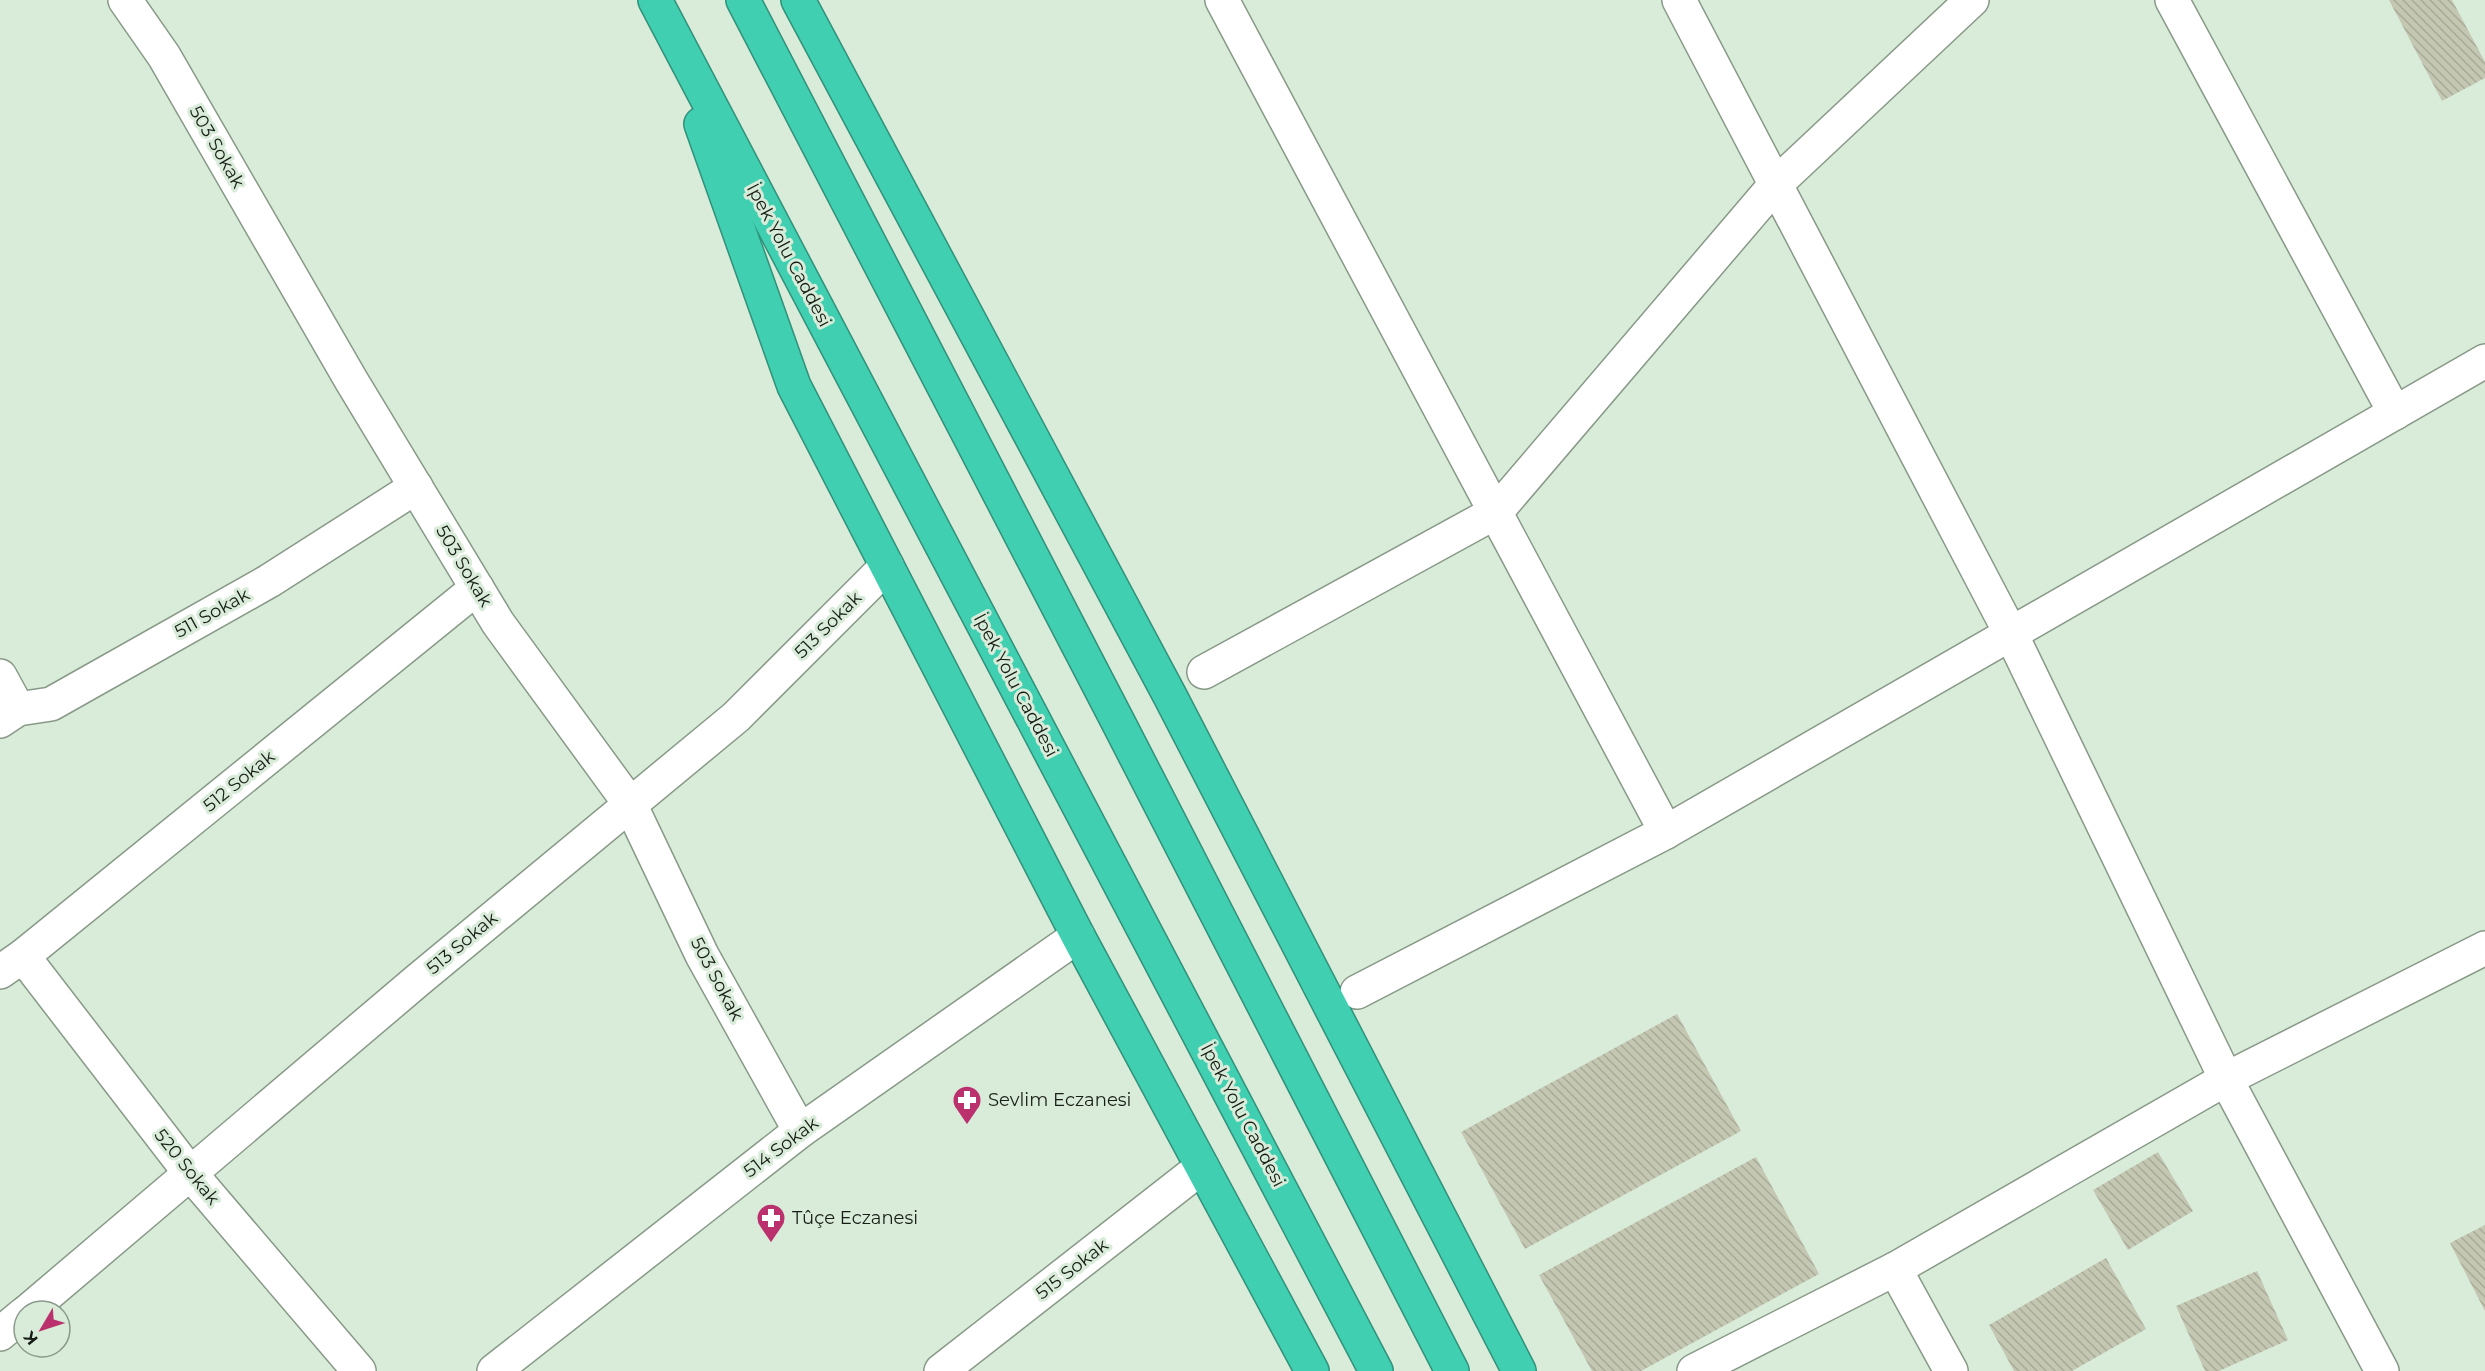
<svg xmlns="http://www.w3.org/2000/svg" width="2485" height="1371" viewBox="0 0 2485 1371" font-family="Montserrat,sans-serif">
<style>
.building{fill:url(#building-back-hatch)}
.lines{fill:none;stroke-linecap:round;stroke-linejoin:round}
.minor-casing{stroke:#898;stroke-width:36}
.highway-casing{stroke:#31917a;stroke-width:36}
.minor{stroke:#fff;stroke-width:33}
.highway{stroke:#40cfb0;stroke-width:33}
.labels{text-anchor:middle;stroke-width:6;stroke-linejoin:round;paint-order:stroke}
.street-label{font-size:18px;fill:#161d16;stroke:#d9ebd9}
.poi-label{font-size:18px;fill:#161d16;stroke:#d9ebd9;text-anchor:start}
</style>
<defs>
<pattern id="building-back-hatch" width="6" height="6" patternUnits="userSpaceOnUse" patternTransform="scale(1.5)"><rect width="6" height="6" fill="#c4c8b2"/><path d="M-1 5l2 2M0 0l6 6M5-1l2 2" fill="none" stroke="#a8ab98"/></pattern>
</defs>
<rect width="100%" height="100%" fill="#d9ebd9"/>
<g class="building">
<polygon points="2389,0 2452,0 2485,62 2485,78 2442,101"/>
<polygon points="1677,1014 1741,1131 1525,1249 1461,1132"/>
<polygon points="2158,1152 2193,1211 2128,1250 2093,1190"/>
<polygon points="1756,1157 1819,1274 1641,1371 1592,1371 1539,1275"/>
<polygon points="2485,1225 2485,1311 2450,1243"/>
<polygon points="2106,1258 2146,1329 2072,1371 2014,1371 1989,1325"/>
<polygon points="2257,1271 2288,1340 2219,1371 2205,1371 2176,1306"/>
</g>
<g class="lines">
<g class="minor-casing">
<g id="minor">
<polyline points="125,0 164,56 351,380 498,623 630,804 702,955 800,1131"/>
<polyline points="1222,0 1666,832"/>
<polyline points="1679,0 2011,634 2226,1079 2382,1371"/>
<polyline points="2172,0 2395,413"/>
<polyline points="1204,672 1496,512 1776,184 1972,0"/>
<polyline points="0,676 18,709"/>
<polyline points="0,721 18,709 51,704 269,581 416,487"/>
<polyline points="23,956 190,1173 359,1371"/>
<polyline points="0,972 23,956 477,588"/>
<polyline points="1357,992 1666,832 2485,361"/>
<polyline points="1895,1269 1951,1371"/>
<polyline points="28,1311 418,980 736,717 887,566"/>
<polyline points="0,1334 24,1314"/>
<polyline points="494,1371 800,1131 1078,936"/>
<polyline points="941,1371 1202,1167"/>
<polyline points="1694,1371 1895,1269 2226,1079 2485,948"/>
</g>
</g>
<g class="highway-casing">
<g id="highway">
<polyline points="655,0 1376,1371"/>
<polyline points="743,0 1116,718 1452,1371"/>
<polyline points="798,0 1170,696 1519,1371"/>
<polyline points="701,124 794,386 1078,936 1312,1371"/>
</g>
</g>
<use href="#minor" class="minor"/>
<use href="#highway" class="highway"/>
</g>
<defs>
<g id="pharmacy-pin" transform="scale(1.5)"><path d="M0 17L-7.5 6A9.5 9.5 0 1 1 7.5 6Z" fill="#ba316d" stroke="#d9ebd9"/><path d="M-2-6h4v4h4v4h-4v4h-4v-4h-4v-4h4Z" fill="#fff"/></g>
</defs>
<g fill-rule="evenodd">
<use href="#pharmacy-pin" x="967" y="1100"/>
<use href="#pharmacy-pin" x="771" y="1218"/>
</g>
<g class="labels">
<g class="street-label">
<text transform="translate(217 147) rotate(60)" y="6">503 Sokak</text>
<text transform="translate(789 255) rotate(62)" y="6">İpek Yolu Caddesi</text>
<text transform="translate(464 566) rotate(59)" y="6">503 Sokak</text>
<text transform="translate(212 613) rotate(-29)" y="6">511 Sokak</text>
<text transform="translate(828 625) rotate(-45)" y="6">513 Sokak</text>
<text transform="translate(1016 685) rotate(62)" y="6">İpek Yolu Caddesi</text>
<text transform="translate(239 781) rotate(-39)" y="6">512 Sokak</text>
<text transform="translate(462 943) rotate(-40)" y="6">513 Sokak</text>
<text transform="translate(717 979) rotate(62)" y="6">503 Sokak</text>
<text transform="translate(1243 1115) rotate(62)" y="6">İpek Yolu Caddesi</text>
<text transform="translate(781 1147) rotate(-37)" y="6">514 Sokak</text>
<text transform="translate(187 1167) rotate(51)" y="6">520 Sokak</text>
<text transform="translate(1072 1269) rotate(-38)" y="6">515 Sokak</text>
</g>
<g class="poi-label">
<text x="988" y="1106">Sevlim Eczanesi</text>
<text x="792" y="1224">Tûçe Eczanesi</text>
</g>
</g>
<g transform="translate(42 1329) rotate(231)"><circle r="28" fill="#d9ebd9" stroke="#8b998b" stroke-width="1.5"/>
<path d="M0-4.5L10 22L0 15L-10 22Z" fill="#ba316d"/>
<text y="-9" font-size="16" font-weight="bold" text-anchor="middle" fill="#161d16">K</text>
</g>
</svg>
